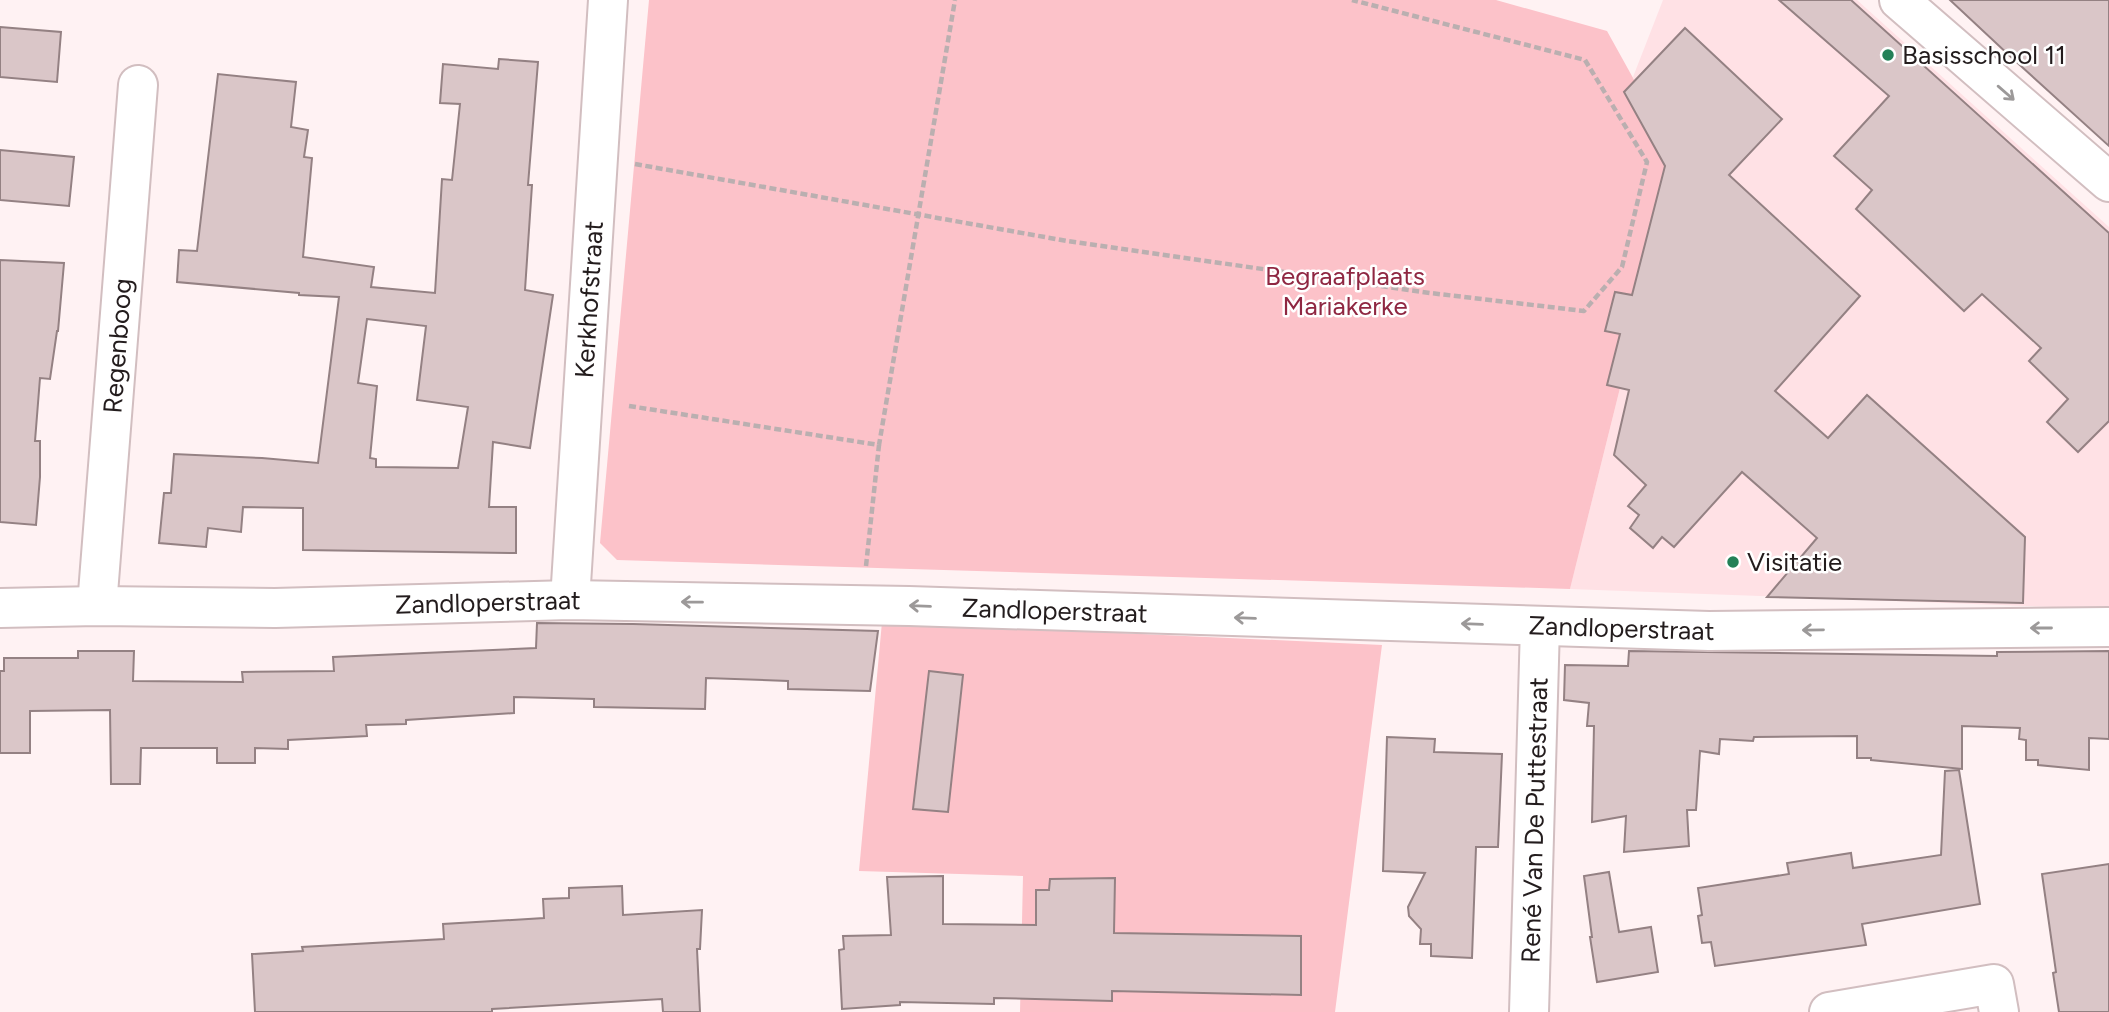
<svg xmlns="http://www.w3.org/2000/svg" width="2109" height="1012" viewBox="0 0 2109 1012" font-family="Figtree,sans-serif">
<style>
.built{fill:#ffe1e5}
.green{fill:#fcc2c9}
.building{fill:#dac6c8;stroke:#948183;stroke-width:2;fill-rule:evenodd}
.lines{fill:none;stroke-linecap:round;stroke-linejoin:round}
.minor-casing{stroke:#d2bec0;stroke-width:42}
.path{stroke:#baafb0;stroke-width:4.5;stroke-dasharray:7 3.5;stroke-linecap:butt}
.minor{stroke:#fff;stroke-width:38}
.oneway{stroke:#9c9999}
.poi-dot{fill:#238057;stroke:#fff;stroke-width:2.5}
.labels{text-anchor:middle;stroke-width:5;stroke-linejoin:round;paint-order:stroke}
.poi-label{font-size:26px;fill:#231c1d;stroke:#fff;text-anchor:start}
.park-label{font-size:26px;fill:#8f2742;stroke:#fff}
.street-label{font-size:26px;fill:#231c1d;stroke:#fff}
</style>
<rect width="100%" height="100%" fill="#fff2f3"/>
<polygon class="built" points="1663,0 1857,0 2109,227 2109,609 1570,589 1621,384 1683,168 1633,77"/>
<g class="green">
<polygon points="649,0 1496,0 1607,31 1683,168 1621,384 1570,589 617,560 600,543"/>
<polygon points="882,622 1382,645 1335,1012 1020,1012 1023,876 859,871"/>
</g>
<g class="building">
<polygon points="1779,0 1851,0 2109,233 2109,421 2078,452 2047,422 2068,399 2029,361 2041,348 1982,294 1964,311 1856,209 1872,190 1834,156 1889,96"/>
<polygon points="1950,0 2109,0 2109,146 2011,57"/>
<polygon points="0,27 61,32 57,82 0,77"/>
<polygon points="1685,28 1782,119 1729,175 1860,296 1775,391 1828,438 1867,395 2025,537 2023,603 1767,597 1817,538 1742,472 1674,547 1662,537 1653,548 1630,528 1639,515 1628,506 1646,485 1614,455 1629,390 1607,385 1620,334 1605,331 1615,292 1632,295 1665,166 1624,92"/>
<path d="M499 59 538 62 528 185H532L525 290 553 295 530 448 493 442 489 507H516V553L303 550V508L243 507 241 532 208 528 206 547 159 543 164 493H171L174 454 262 458 318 463 339 297 299 295V293L177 282 179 250 197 251 218 74 296 82 291 127 308 130 304 157 312 158 303 257 374 267 371 287 435 293 442 179 452 180 460 104 440 103 443 64 498 69ZM367 319 426 326 417 400 468 407 458 468 376 467V459L370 458 377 386 358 383Z"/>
<polygon points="0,150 74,157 69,206 0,200"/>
<polygon points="0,260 64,263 58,331 57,331 50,379 40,378 35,441 40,441 40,477 36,525 0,522"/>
<polygon points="537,623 633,624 878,631 870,691 788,689 788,681 706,678 705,709 594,707 594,699 514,697 514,713 406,720 406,724 366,725 367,736 288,740 288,749 255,748 255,763 217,763 217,748 141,748 140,784 111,784 110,710 30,711 30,753 0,753 0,671 4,671 4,658 78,658 78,651 134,651 133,681 243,682 242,672 334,671 333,657 536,648"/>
<polygon points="1629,651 1997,656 1997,652 2109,651 2109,739 2089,738 2089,770 2038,765 2038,760 2026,760 2026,740 2019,739 2020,728 1962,726 1962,769 1871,760 1871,758 1857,758 1857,736 1754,737 1753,741 1720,739 1719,754 1700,751 1696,810 1687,810 1689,846 1624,852 1626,816 1592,822 1594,726 1587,726 1589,703 1564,700 1565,665 1628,666"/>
<polygon points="929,671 963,675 948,812 913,809"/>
<polygon points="1387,737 1435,739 1434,752 1502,754 1498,847 1476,847 1472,958 1431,956 1431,944 1420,944 1421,929 1409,916 1408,907 1425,873 1383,871"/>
<polygon points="1959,770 1980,904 1862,924 1866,945 1715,966 1711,942 1702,943 1698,916 1702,915 1698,888 1789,874 1787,863 1851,853 1853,868 1941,855 1945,771"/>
<polygon points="2109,864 2109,1012 2059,1012 2053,973 2056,972 2042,874"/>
<polygon points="1609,872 1619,932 1651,927 1658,972 1597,982 1590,937 1592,937 1584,876"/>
<polygon points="943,876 943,924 1036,925 1036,890 1049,890 1050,879 1115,878 1114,933 1301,936 1301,995 1112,991 1112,1001 994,998 994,1004 900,1002 900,1005 842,1009 839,950 844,949 843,936 891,935 887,877"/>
<polygon points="622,886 623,915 702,910 700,949 697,949 700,1012 663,1012 662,999 492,1009 492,1012 255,1012 252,954 303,951 302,947 444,939 443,924 544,918 543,899 569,898 569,888"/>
</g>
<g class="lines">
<g class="minor-casing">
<g id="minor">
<polyline points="1899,0 2109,182"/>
<path id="s1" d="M570 600 608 0"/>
<path id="s2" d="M97 606 138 85"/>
<path id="s3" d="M0 608 97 606 275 608 570 600 909 606 1709 631 2109 627"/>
<path id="s4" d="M1529 1012 1540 626"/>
<polyline points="1829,1012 1994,984 1999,1012"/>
</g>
</g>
<g class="path">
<polyline points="635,164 1067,241 1430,293 1584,311 1622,267 1647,162 1585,60 1352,0"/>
<polyline points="629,406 879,445 955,0"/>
<polyline points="866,566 879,445"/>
</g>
<use href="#minor" class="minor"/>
</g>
<defs><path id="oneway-shaft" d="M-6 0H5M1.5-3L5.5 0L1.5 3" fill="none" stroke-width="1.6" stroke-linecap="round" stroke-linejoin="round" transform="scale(1.75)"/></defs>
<g class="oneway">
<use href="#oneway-shaft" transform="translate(2006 93) rotate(41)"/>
<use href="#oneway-shaft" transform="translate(692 602) rotate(-179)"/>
<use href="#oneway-shaft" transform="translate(920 606) rotate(-178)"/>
<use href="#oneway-shaft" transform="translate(1245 618) rotate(-178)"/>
<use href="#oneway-shaft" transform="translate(1472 624) rotate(-178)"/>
<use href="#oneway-shaft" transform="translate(2041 628) rotate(180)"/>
<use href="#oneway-shaft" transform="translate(1813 630) rotate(179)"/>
</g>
<g class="poi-dot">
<circle cx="1888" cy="55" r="7"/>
<circle cx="1733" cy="562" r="7"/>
</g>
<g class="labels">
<g class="poi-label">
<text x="1902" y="64">Basisschool 11</text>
<text x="1747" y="571">Visitatie</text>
</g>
<g class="park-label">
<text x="1345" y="285">Begraafplaats<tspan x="1345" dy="30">Mariakerke</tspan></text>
</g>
<g class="street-label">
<text dy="9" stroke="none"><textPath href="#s1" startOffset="301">Kerkhofstraat</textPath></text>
<text dy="9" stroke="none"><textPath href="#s2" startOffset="261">Regenboog</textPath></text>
<text dy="9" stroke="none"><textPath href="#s3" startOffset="488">Zandloperstraat</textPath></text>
<text dy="9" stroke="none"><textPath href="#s3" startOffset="1055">Zandloperstraat</textPath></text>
<text dy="9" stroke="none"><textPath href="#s3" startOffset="1622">Zandloperstraat</textPath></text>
<text dy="9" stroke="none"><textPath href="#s4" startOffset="192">René Van De Puttestraat</textPath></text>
</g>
</g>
</svg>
